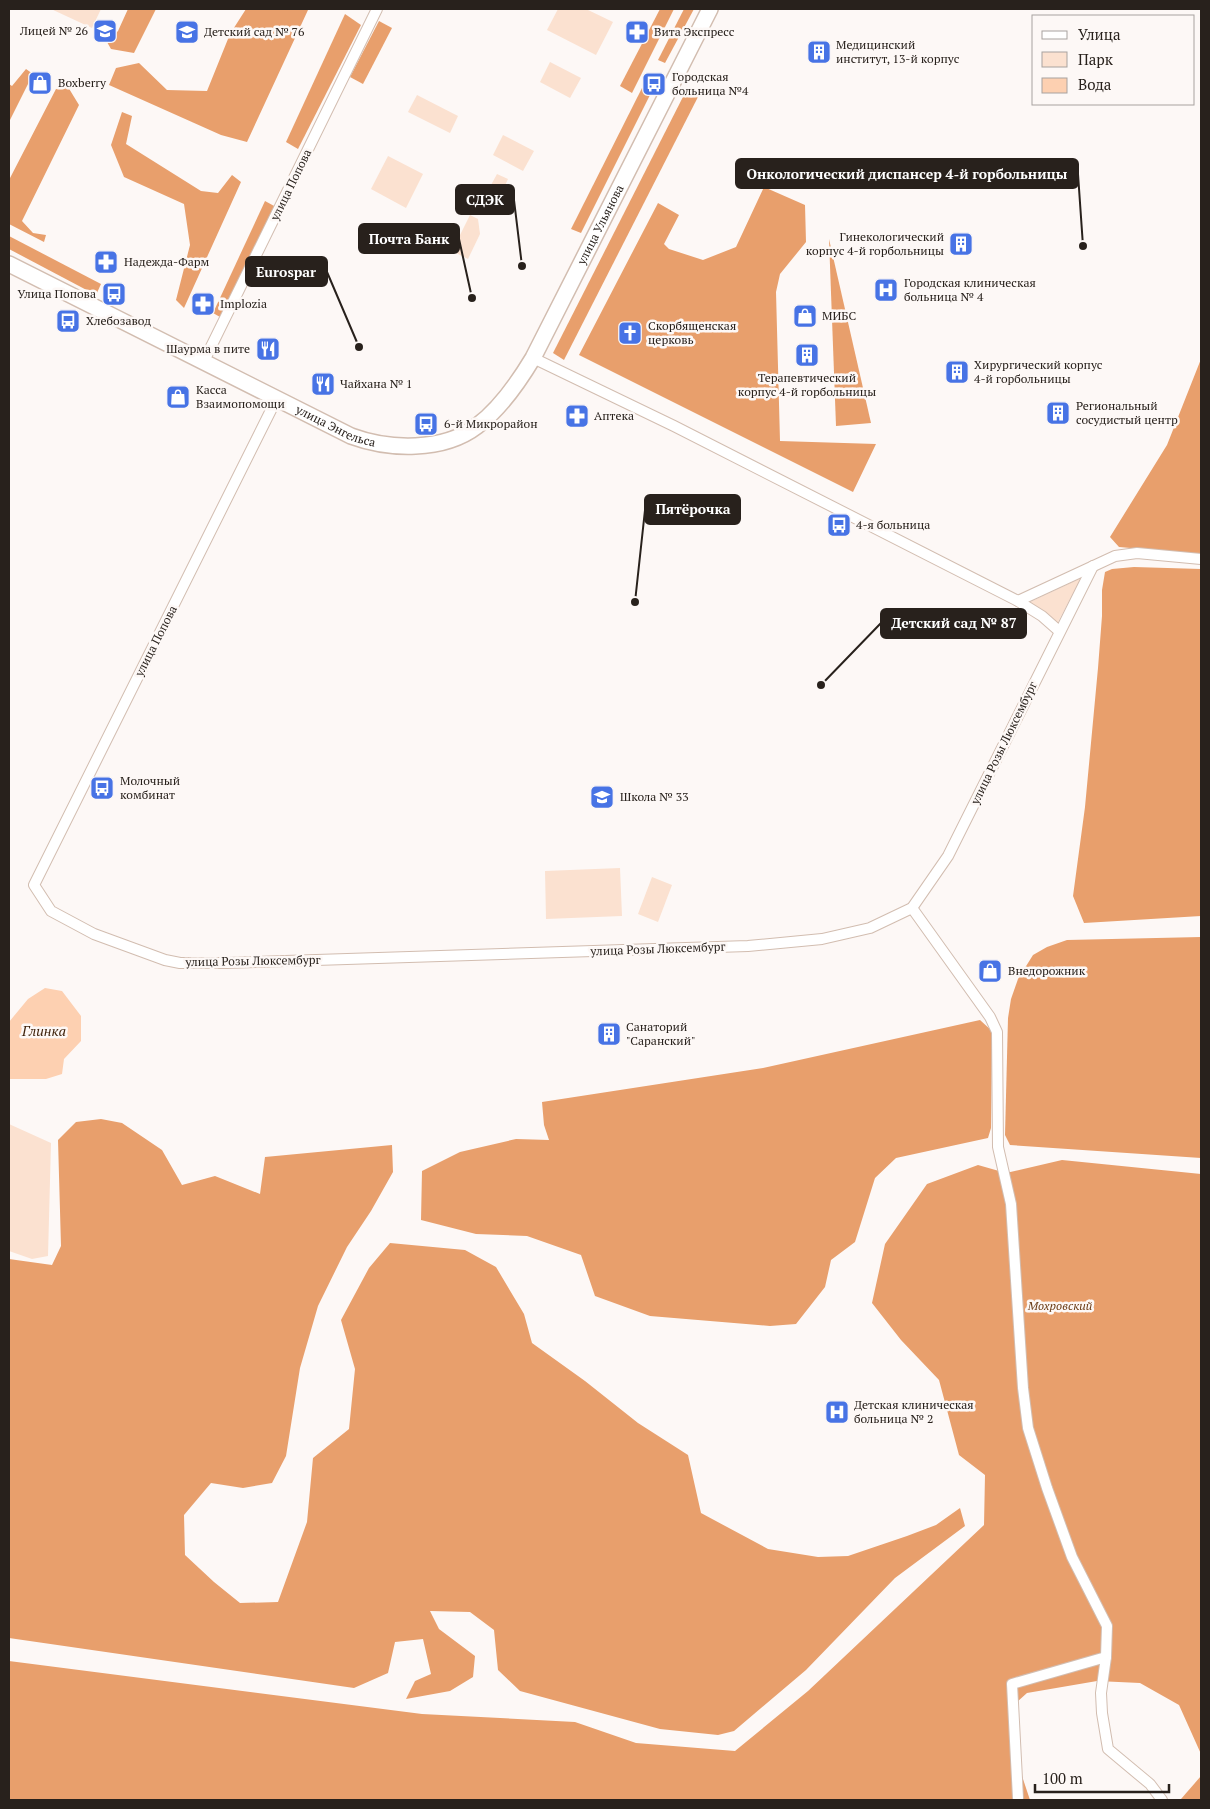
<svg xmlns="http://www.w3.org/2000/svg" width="1210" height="1809" viewBox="0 0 1210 1809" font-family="'PT Serif',serif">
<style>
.green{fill:#fbe1d0}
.forest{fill:#e89f6c}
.water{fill:#fdd0b1}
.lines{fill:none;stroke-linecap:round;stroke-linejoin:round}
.minor-casing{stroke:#d2bdb0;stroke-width:12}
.secondary-casing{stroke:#d2bdb0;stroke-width:18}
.minor{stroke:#fff;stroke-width:10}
.secondary{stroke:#fff;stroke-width:15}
.labels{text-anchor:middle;stroke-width:5;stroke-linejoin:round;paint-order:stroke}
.poi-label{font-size:12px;fill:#28211c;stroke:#fdf8f6;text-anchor:start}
.street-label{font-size:12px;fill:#28211c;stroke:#fdf8f6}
.park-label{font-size:12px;font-style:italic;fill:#6b3c16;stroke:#fdf8f6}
.water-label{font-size:14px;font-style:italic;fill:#3f220b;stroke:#fdf8f6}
.leader{fill:none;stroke:#28211c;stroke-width:2}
.callout-dot{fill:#28211c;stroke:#fdf8f6;stroke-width:2}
.callout{fill:#28211c;stroke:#28211c;stroke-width:2}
.callout-label{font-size:14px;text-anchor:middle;font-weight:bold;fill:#fff}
</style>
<rect width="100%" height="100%" fill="#fdf8f6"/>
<g class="green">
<polygon points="51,9 101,9 92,28"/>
<polygon points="558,9 586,9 613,22 596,55 547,30"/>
<polygon points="550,62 581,78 570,98 540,82"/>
<polygon points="417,95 458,116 450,133 408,112"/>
<polygon points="503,135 534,151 523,171 493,155"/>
<polygon points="388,156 423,174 406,208 371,189"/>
<polygon points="497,174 508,179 498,201 485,196"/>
<polygon points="470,215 478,219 480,234 468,259 452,251"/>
<polygon points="1081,578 1057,624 1028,603"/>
<polygon points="620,868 622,916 546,919 545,871"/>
<polygon points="652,877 672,885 658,922 638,914"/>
<polygon points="9,1124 51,1143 48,1256 32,1259 9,1251"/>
</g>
<g class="forest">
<polygon points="128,9 156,9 134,53 111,49 107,42 118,31"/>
<polygon points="246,9 307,9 308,10 247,142 221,135 109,85 116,68 139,63 167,90 207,91 230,34"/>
<polygon points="660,9 674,9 632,93 620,86"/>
<polygon points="684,9 694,9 665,63 658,60"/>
<polygon points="345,14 361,25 298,149 286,142"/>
<polygon points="379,21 392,28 363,84 350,77"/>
<polygon points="26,69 33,74 9,122 9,84 12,86"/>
<polygon points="68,87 79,105 22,221 33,233 46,235 44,242 9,224 9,180 56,89"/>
<polygon points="688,87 700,93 564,360 553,353"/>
<polygon points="642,88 651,93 581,233 571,229"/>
<polygon points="122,112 132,116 126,144 201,191 218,193 232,175 241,182 184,308 176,300 190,245 184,204 124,177 111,145"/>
<polygon points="764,187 805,205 806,242 780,274 776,292 780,441 876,444 853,492 579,355 658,203 679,215 664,244 669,249 703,260 736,247"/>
<polygon points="265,201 276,207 220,317 213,313"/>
<polygon points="9,236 101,284 96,295 9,249"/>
<polygon points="829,239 871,423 836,426"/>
<polygon points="1201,359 1201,554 1119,547 1110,537 1167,445"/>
<polygon points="1134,567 1201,569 1201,916 1084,923 1073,896 1085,807 1098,668 1102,616 1102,590 1105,572 1112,569"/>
<polygon points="1201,937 1201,1158 1010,1145 1005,1135 1008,1018 1011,999 1018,979 1033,955 1047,947 1067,940"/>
<polygon points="980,1020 992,1031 991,1128 988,1138 896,1158 875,1178 855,1242 831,1260 825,1287 796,1324 770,1326 650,1316 595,1296 581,1255 527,1236 476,1234 421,1220 422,1171 460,1152 516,1139 549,1140 544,1125 542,1102 763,1068"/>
<polygon points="101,1119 122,1123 162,1150 182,1185 215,1176 260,1194 265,1157 392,1145 393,1172 371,1211 347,1247 318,1306 300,1368 286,1456 272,1483 243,1488 211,1483 184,1515 185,1555 214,1582 240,1603 278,1602 307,1522 313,1458 349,1429 355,1369 341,1320 369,1268 390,1243 465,1250 496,1267 524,1314 532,1343 585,1381 638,1423 688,1455 701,1513 768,1549 818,1557 848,1556 907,1536 936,1525 960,1508 965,1526 895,1578 806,1670 734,1731 718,1735 660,1729 520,1691 498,1670 494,1630 470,1612 430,1611 439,1629 475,1656 473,1677 450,1691 406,1699 415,1681 431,1674 423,1639 395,1642 388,1673 354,1688 9,1638 9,1259 52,1265 61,1246 58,1140 76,1122"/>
<polygon points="1062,1160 1201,1174 1201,1754 1179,1705 1140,1683 1097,1681 1027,1693 1017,1702 1022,1776 1030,1800 9,1800 9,1661 422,1714 575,1722 636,1743 735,1751 808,1691 984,1525 985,1475 959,1455 939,1380 901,1340 872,1303 885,1244 927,1184 978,1165 1006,1173"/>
<polygon points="1201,1776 1201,1800 1181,1800 1181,1799"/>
</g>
<polygon class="water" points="45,988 62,991 81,1016 81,1041 64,1059 62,1074 46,1079 9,1079 9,1022 28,999"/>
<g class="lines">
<g class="minor-casing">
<g id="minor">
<polyline points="533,358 674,426 1018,601 1042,616 1059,631"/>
<polyline points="204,361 377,9"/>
<polyline points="277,398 34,885 51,911 94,934 165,960 180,963 227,963 748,946 822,939 870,928 912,908 948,856 1093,566"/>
<polyline points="1018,601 1115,556 1137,553 1201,559"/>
<polyline points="912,908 990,1017 997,1032 998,1147 1011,1204 1023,1388 1028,1428 1047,1488 1072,1557 1107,1626 1106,1657 1101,1693 1102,1713 1108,1749 1150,1784 1162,1800"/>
<polyline points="1018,1798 1012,1684 1106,1657"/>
</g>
</g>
<g class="secondary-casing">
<g id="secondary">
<path id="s1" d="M9 264 351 436C389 450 443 452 477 426 500 409 518 383 533 358L710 9"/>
</g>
</g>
<use href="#minor" class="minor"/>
<use href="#secondary" class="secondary"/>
</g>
<defs>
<g id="school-square" transform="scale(1.25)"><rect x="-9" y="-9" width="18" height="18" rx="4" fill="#4773e5" stroke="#fdf8f6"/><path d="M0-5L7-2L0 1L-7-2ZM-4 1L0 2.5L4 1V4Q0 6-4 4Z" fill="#fff"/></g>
<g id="pharmacy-square" transform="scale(1.25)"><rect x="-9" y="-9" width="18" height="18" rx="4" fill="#4773e5" stroke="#fdf8f6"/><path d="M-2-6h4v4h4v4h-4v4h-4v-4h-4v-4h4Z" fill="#fff"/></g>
<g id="building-square" transform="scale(1.25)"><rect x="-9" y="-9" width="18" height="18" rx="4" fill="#4773e5" stroke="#fdf8f6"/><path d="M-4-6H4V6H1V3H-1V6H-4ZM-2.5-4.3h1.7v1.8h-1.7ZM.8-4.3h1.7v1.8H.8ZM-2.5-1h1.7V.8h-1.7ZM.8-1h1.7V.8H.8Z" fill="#fff"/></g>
<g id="shop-square" transform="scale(1.25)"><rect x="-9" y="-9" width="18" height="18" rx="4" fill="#4773e5" stroke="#fdf8f6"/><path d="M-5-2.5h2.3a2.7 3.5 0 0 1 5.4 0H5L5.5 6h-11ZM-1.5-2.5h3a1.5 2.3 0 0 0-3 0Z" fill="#fff"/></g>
<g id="bus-square" transform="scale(1.25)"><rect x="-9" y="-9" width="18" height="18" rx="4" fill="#4773e5" stroke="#fdf8f6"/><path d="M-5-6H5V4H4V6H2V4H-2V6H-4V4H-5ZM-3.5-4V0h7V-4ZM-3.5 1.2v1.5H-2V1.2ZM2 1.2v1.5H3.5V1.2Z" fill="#fff"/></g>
<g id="hospital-square" transform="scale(1.25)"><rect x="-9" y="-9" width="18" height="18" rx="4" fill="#4773e5" stroke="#fdf8f6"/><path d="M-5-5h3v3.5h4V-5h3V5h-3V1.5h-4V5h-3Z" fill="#fff"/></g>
<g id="church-square" transform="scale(1.25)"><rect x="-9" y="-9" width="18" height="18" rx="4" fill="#4773e5" stroke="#fdf8f6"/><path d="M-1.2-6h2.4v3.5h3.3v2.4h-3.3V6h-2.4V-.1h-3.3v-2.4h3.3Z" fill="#fff"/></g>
<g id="restaurant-square" transform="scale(1.25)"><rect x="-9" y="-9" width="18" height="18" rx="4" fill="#4773e5" stroke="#fdf8f6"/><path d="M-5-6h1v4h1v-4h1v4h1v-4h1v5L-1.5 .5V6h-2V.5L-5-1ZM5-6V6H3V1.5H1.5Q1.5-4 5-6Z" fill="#fff"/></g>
</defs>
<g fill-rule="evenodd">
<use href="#school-square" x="105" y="31"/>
<use href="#school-square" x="187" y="32"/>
<use href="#pharmacy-square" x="637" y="32"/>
<use href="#building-square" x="819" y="52"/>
<use href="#shop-square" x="40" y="83"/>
<use href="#bus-square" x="654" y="84"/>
<use href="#building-square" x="961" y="244"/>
<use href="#pharmacy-square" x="106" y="262"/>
<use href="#hospital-square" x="886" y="290"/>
<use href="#bus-square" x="114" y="294"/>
<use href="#pharmacy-square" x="203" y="304"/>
<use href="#shop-square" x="805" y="316"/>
<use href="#bus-square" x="68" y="321"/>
<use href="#church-square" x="630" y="333"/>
<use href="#restaurant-square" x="268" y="349"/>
<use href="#building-square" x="807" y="355"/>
<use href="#building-square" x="957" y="372"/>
<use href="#restaurant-square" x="323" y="384"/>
<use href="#shop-square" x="178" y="397"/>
<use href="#building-square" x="1058" y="413"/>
<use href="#pharmacy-square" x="577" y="416"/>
<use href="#bus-square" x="426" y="424"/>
<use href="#bus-square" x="839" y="525"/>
<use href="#bus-square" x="102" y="788"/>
<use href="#school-square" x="602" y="797"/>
<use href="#shop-square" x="990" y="971"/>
<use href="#building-square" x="609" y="1034"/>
<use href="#hospital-square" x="837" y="1412"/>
</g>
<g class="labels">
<g class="poi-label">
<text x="88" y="35" text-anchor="end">Лицей № 26</text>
<text x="204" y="36">Детский сад № 76</text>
<text x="654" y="36">Вита Экспресс</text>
<text x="836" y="49">Медицинский<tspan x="836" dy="14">институт, 13-й корпус</tspan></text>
<text x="672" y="81">Городская<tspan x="672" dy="14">больница №4</tspan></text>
<text x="58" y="87">Boxberry</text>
<text x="944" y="241" text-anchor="end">Гинекологический<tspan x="944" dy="14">корпус 4-й горбольницы</tspan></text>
<text x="124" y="266">Надежда-Фарм</text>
<text x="904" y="287">Городская клиническая<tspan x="904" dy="14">больница № 4</tspan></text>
<text x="96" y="298" text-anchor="end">Улица Попова</text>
<text x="220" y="308">Implozia</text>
<text x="822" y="320">МИБС</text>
<text x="86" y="325">Хлебозавод</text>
<text x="648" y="330">Скорбященская<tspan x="648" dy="14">церковь</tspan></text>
<text x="250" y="353" text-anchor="end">Шаурма в пите</text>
<text x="974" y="369">Хирургический корпус<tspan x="974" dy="14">4-й горбольницы</tspan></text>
<text x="807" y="382" text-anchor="middle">Терапевтический<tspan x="807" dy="14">корпус 4-й горбольницы</tspan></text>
<text x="340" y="388">Чайхана № 1</text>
<text x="196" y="394">Касса<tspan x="196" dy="14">Взаимопомощи</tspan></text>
<text x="1076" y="410">Региональный<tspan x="1076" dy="14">сосудистый центр</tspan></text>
<text x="594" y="420">Аптека</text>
<text x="444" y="428">6-й Микрорайон</text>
<text x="856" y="529">4-я больница</text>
<text x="120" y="785">Молочный<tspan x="120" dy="14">комбинат</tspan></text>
<text x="620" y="801">Школа № 33</text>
<text x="1008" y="975">Внедорожник</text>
<text x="626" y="1031">Санаторий<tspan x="626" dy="14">"Саранский"</tspan></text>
<text x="854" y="1409">Детская клиническая<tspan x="854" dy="14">больница № 2</tspan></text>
</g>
<g class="street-label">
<text transform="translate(291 185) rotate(-64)" y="4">улица Попова</text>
<text dy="4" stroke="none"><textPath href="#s1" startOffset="752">улица Ульянова</textPath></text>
<text dy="4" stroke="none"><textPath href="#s1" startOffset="365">улица Энгельса</textPath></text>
<text transform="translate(156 641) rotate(-63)" y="4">улица Попова</text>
<text transform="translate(1004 743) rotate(-64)" y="4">улица Розы Люксембург</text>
<text transform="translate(658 949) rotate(-2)" y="4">улица Розы Люксембург</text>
<text transform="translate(253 961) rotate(-1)" y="4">улица Розы Люксембург</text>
</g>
<g class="park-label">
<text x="1060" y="1310">Мохровский</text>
</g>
<g class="water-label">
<text x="44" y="1036">Глинка</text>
</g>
</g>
<path class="leader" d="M1083 246L1078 174M522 266L514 200M472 298L459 239M359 347L327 272M635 602L645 510M821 685L881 623"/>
<g class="callout-dot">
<circle cx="1083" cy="246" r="5"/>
<circle cx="522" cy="266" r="5"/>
<circle cx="472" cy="298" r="5"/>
<circle cx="359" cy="347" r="5"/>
<circle cx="635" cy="602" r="5"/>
<circle cx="821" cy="685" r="5"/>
</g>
<g class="callout">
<rect x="736" y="159" width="342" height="29" rx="5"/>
<rect x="456" y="185" width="58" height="29" rx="5"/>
<rect x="359" y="224" width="100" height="29" rx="5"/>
<rect x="246" y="257" width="81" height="29" rx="5"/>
<rect x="645" y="495" width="95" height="29" rx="5"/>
<rect x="881" y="609" width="145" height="29" rx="5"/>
</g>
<g class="callout-label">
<text x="907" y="179">Онкологический диспансер 4-й горбольницы</text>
<text x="485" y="205">СДЭК</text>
<text x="409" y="244">Почта Банк</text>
<text x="286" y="277">Eurospar</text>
<text x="693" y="514">Пятёрочка</text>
<text x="954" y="628">Детский сад № 87</text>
</g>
<rect width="1210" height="1809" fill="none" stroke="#28211c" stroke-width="20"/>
<rect x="1032" y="15" width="162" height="90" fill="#fdf8f6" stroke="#a8a29f"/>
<rect x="1042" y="31" width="25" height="8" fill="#ffffff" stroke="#a8a29f"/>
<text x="1078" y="40" font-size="15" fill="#28211c">Улица</text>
<rect x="1042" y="52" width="25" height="15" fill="#fbe1d0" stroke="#a8a29f"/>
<text x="1078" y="65" font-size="15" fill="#28211c">Парк</text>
<rect x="1042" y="78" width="25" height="15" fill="#fdd0b1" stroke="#a8a29f"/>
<text x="1078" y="90" font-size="15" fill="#28211c">Вода</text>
<path d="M1035 1784v8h134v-8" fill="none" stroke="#28211c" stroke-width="2.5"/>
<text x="1042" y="1784" font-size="15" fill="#28211c" stroke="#fdf8f6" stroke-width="4" paint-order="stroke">100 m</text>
</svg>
